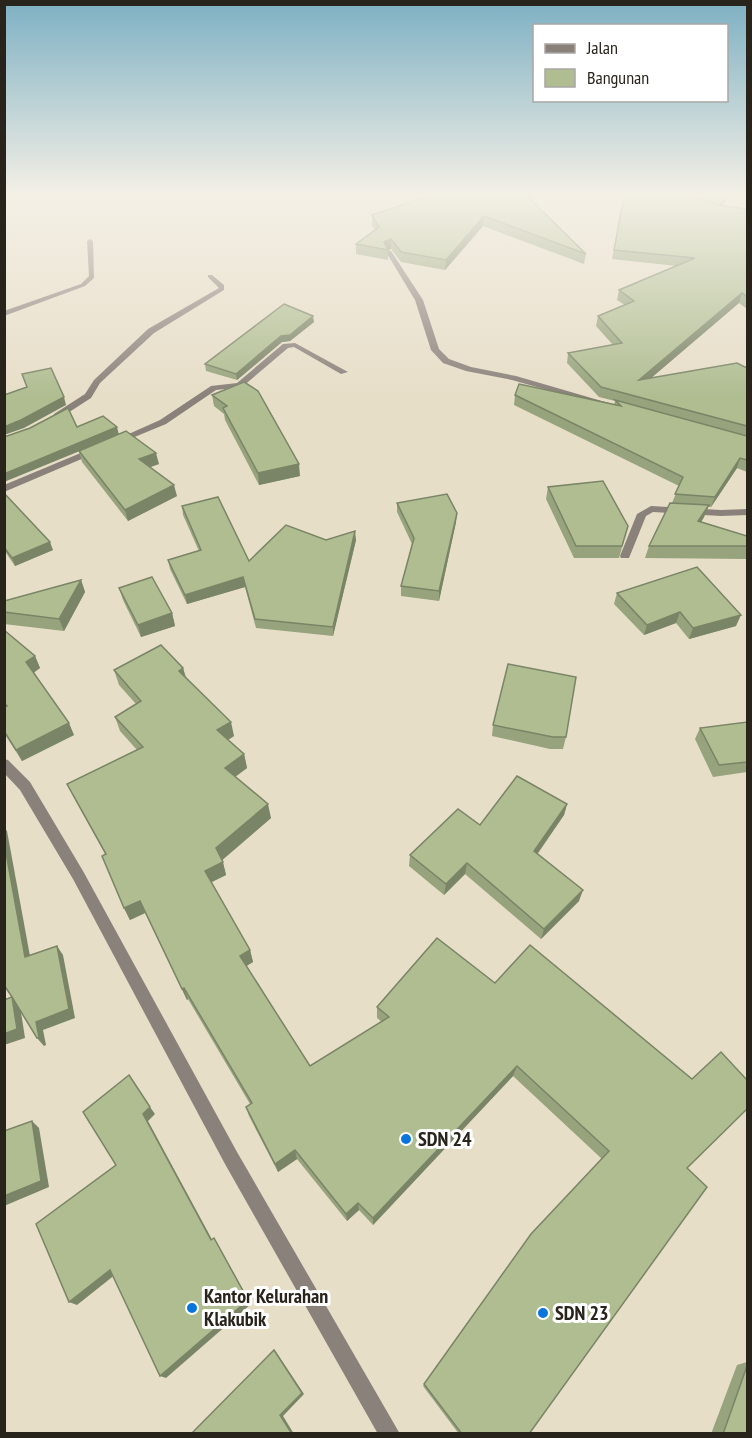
<svg xmlns="http://www.w3.org/2000/svg" width="752" height="1438" viewBox="0 0 752 1438" font-family="'PT Sans Narrow',sans-serif">
<style>
.lines{fill:none;stroke-linecap:round;stroke-linejoin:round}
.street{fill:#8a817b;fill-rule:evenodd}
.wall{fill:#96a37d}
.shaded-wall{fill:#7a8466}
.building{fill:#afbd91;stroke:#7a8466;stroke-width:1.5}
.poi-dot{fill:#0875dc;stroke:#fff;stroke-width:2}
.labels{text-anchor:middle;stroke-width:6;stroke-linejoin:round;paint-order:stroke}
.near-poi-label{font-size:20px;font-weight:bold;fill:#28241c;stroke:#fff;text-anchor:start}
</style>
<rect width="100%" height="100%" fill="#e7dec8"/>
<g class="lines">
<g class="street">
<polygon points="90,239 93,241 94,278 85,286 4,316 4,311 81,284 89,276 87,241"/>
<polygon points="387,251 391,251 423,300 439,349 449,359 471,367 516,376 612,404 608,407 512,380 466,371 443,363 431,350 415,300 386,252"/>
<polygon points="208,275 212,275 224,285 224,290 154,333 100,383 91,398 60,418 54,418 54,414 85,394 94,380 148,329 219,288 208,277"/>
<polygon points="295,343 348,372 341,374 294,347 288,348 242,387 216,390 166,424 120,443 113,441 160,420 211,386 237,383 283,344"/>
<polygon points="95,447 99,450 98,452 4,492 4,485"/>
<polygon points="651,506 721,510 748,509 748,515 721,516 653,512 646,516 629,558 621,558 620,556 637,514"/>
<polygon points="4,759 8,760 30,782 83,871 237,1152 400,1434 378,1434 225,1164 73,879 20,790 4,773"/>
</g>
</g>
<g class="wall">
<polygon points="418,196 527,196 586,254 584,264 483,226 445,270 401,262 391,249 388,250 388,260 356,254 356,244 375,230 372,225 372,215 418,199"/>
<polygon points="624,196 700,200 695,196 730,196 721,206 747,209 747,309 739,303 651,378 747,368 747,472 737,468 711,507 708,507 704,517 701,522 747,536 747,559 645,558 649,546 672,503 679,486 514,405 515,395 614,405 615,401 599,397 567,363 568,353 613,345 596,326 598,316 625,305 617,300 619,290 677,266 612,259"/>
<polygon points="314,322 290,341 282,342 237,380 206,371 205,364"/>
<polygon points="244,382 300,476 259,485 225,420 224,414 214,406 212,395"/>
<polygon points="77,427 119,434 159,464 150,467 177,496 128,521 82,462 79,451"/>
<polygon points="548,487 628,526 619,558 574,558 546,499"/>
<polygon points="4,493 53,550 15,566 4,550"/>
<polygon points="397,503 456,522 439,601 401,596 401,586 412,544 397,512"/>
<polygon points="182,506 249,561 326,540 356,540 333,636 256,628 245,587 187,604 170,569 168,560 199,551 183,515"/>
<polygon points="81,580 85,592 64,631 4,624 4,601"/>
<polygon points="119,588 172,613 175,626 141,637 123,600"/>
<polygon points="617,593 736,626 689,639 676,623 644,635 614,604"/>
<polygon points="4,630 35,656 40,668 34,672 74,735 22,761 4,733"/>
<polygon points="183,668 186,677 234,736 228,740 244,754 247,768 235,777 271,818 222,860 226,875 211,882 250,950 253,962 246,966 310,1066 382,1022 377,1018 377,1007 437,938 687,1168 529,1434 459,1434 423,1386 531,1234 602,1159 513,1076 373,1225 359,1210 347,1221 297,1159 278,1172 249,1116 246,1107 250,1104 188,999 187,1000 145,913 130,920 124,908 105,854 74,798 67,784 137,750 120,731 115,717 136,704 119,685 114,670"/>
<polygon points="747,723 747,772 713,777 695,739 700,728"/>
<polygon points="493,725 566,737 563,749 550,749 492,736"/>
<polygon points="567,804 564,815 537,853 579,901 541,939 465,874 444,895 409,866 410,855 480,825"/>
<polygon points="747,1362 747,1434 711,1434 737,1365"/>
</g>
<g class="shaded-wall">
<polygon points="727,196 730,196 715,213 717,207"/>
<polygon points="484,216 483,226 445,270 446,260"/>
<polygon points="391,239 391,249 388,250 384,242"/>
<polygon points="742,293 739,303 637,390 639,380"/>
<polygon points="313,316 314,322 290,341 282,342 237,380 236,374 281,336"/>
<polygon points="64,397 66,405 24,428 4,435 4,427"/>
<polygon points="117,427 119,435 4,482 4,474"/>
<polygon points="156,453 159,464 142,470 139,459"/>
<polygon points="740,458 737,468 711,507 715,497"/>
<polygon points="299,464 300,476 259,485 258,473"/>
<polygon points="174,485 177,496 128,521 125,510"/>
<polygon points="709,505 704,517 694,534 698,521"/>
<polygon points="457,513 456,522 439,601 439,591"/>
<polygon points="355,531 356,540 333,636 333,627"/>
<polygon points="50,542 53,550 15,566 12,558"/>
<polygon points="243,577 245,587 187,604 185,595"/>
<polygon points="81,580 85,592 64,631 59,619"/>
<polygon points="680,612 676,623 644,635 647,625"/>
<polygon points="172,613 175,626 141,637 138,625"/>
<polygon points="741,615 736,626 689,639 693,628"/>
<polygon points="35,656 40,668 32,674 26,662"/>
<polygon points="183,668 187,683 179,671"/>
<polygon points="231,722 234,736 220,745 217,730"/>
<polygon points="69,723 74,735 22,761 16,750"/>
<polygon points="244,754 247,768 228,782 225,768"/>
<polygon points="268,804 271,818 220,862 216,848"/>
<polygon points="567,804 564,815 532,862 534,851"/>
<polygon points="4,827 7,831 32,967 25,957 4,842"/>
<polygon points="223,862 226,875 208,884 205,871"/>
<polygon points="467,863 465,874 444,895 446,884"/>
<polygon points="583,890 579,901 541,939 544,929"/>
<polygon points="140,901 145,913 130,920 124,908"/>
<polygon points="57,946 63,955 75,1018 43,1030 46,1045 44,1046 37,1038 36,1022"/>
<polygon points="250,950 253,962 243,968 240,956"/>
<polygon points="184,988 188,999 187,1000 182,989"/>
<polygon points="12,997 20,1006 25,1038 4,1045 4,1034"/>
<polygon points="517,1066 513,1076 373,1225 373,1218"/>
<polygon points="150,1107 155,1114 148,1121 215,1245 211,1240 143,1114"/>
<polygon points="32,1121 39,1128 49,1187 4,1206 4,1196"/>
<polygon points="295,1150 297,1159 278,1172 275,1164"/>
<polygon points="358,1203 359,1210 347,1221 346,1214"/>
<polygon points="214,1238 217,1243 251,1304 166,1378 160,1376"/>
<polygon points="110,1270 116,1274 77,1305 69,1302"/>
<polygon points="274,1350 276,1352 304,1394 283,1416 294,1434 292,1434 280,1415"/>
</g>
<g class="building">
<polygon points="419,196 527,196 586,254 484,216 446,260 401,252 391,239 384,242 388,250 356,244 379,227 372,215 420,199"/>
<polygon points="624,196 686,196 719,205 747,209 747,297 742,293 639,380 737,363 747,368 747,426 601,387 568,353 622,343 598,316 634,301 619,290 695,258 614,250"/>
<polygon points="703,196 727,196 719,205 712,203"/>
<polygon points="284,304 313,316 290,335 281,336 236,374 205,364"/>
<polygon points="51,368 64,397 21,420 4,427 4,395 27,387 22,374"/>
<polygon points="244,382 258,391 299,464 258,473 223,408 227,406 212,395"/>
<polygon points="519,384 621,406 615,400 747,436 747,460 740,458 715,497 675,494 683,477 515,395"/>
<polygon points="68,408 77,427 103,416 117,427 4,474 4,437 30,428"/>
<polygon points="126,431 156,453 139,459 174,485 125,510 79,451"/>
<polygon points="603,481 628,526 622,546 576,546 548,487"/>
<polygon points="4,493 50,542 12,558 4,547"/>
<polygon points="447,494 457,513 439,591 401,586 414,538 397,503"/>
<polygon points="218,497 249,561 286,525 326,540 355,531 333,627 255,619 243,577 185,595 168,560 201,550 182,506"/>
<polygon points="670,503 709,505 698,521 747,536 747,546 649,546"/>
<polygon points="697,567 741,615 693,628 680,612 647,625 617,593"/>
<polygon points="152,577 172,613 138,625 119,588"/>
<polygon points="81,580 59,619 4,612 4,601"/>
<polygon points="4,630 35,656 26,662 69,723 16,750 4,731 4,707 7,706 4,703"/>
<polygon points="161,645 183,668 179,671 231,722 217,730 244,754 225,768 268,804 216,848 223,862 205,871 250,950 240,956 310,1066 389,1017 377,1007 437,938 495,983 530,945 692,1079 721,1052 747,1080 747,1109 687,1168 707,1187 529,1434 462,1434 424,1384 531,1234 609,1151 517,1066 373,1218 358,1203 346,1214 295,1150 275,1164 246,1107 252,1103 184,988 182,989 140,901 124,908 102,856 106,854 67,784 143,747 115,717 141,701 114,670"/>
<polygon points="508,664 576,677 566,737 553,737 493,725"/>
<polygon points="747,722 747,762 719,765 700,728"/>
<polygon points="517,776 567,804 534,851 583,890 544,929 467,863 446,884 410,855 458,809 480,825"/>
<polygon points="4,842 25,957 57,946 69,1009 36,1022 39,1037 37,1038 12,997 17,1029 4,1034 4,1000 12,997 4,985"/>
<polygon points="129,1075 150,1107 143,1114 211,1240 214,1238 248,1300 160,1376 110,1270 69,1302 36,1224 116,1165 83,1112"/>
<polygon points="32,1121 41,1181 4,1196 4,1131"/>
<polygon points="274,1350 302,1393 280,1415 292,1434 191,1434"/>
<polygon points="747,1366 747,1434 723,1434"/>
</g>
<linearGradient id="sky" x2="0" y2="1"><stop stop-color="#7db0c3"/><stop offset="0.49" stop-color="#f4f0e6"/><stop offset="1" stop-color="#f4f0e6" stop-opacity="0"/></linearGradient>
<rect width="752" height="397" fill="url(#sky)"/>
<g class="poi-dot">
<circle cx="406" cy="1139" r="6"/>
<circle cx="192" cy="1308" r="6"/>
<circle cx="543" cy="1313" r="6"/>
</g>
<g class="labels">
<g class="near-poi-label">
<text x="418" y="1146">SDN 24</text>
<text x="204" y="1303">Kantor Kelurahan<tspan x="204" dy="23">Klakubik</tspan></text>
<text x="555" y="1320">SDN 23</text>
</g>
</g>
<rect width="752" height="1438" fill="none" stroke="#28241c" stroke-width="12"/>
<rect x="533" y="24" width="195" height="78" fill="#ffffff" stroke="#a9a7a4" stroke-width="1.5"/>
<rect x="545" y="44" width="30" height="9" fill="#8a817b" stroke="#a9a7a4" stroke-width="1.5"/>
<text x="587" y="54" font-size="18" fill="#28241c">Jalan</text>
<rect x="545" y="69" width="30" height="18" fill="#afbd91" stroke="#a9a7a4" stroke-width="1.5"/>
<text x="587" y="84" font-size="18" fill="#28241c">Bangunan</text>
</svg>
